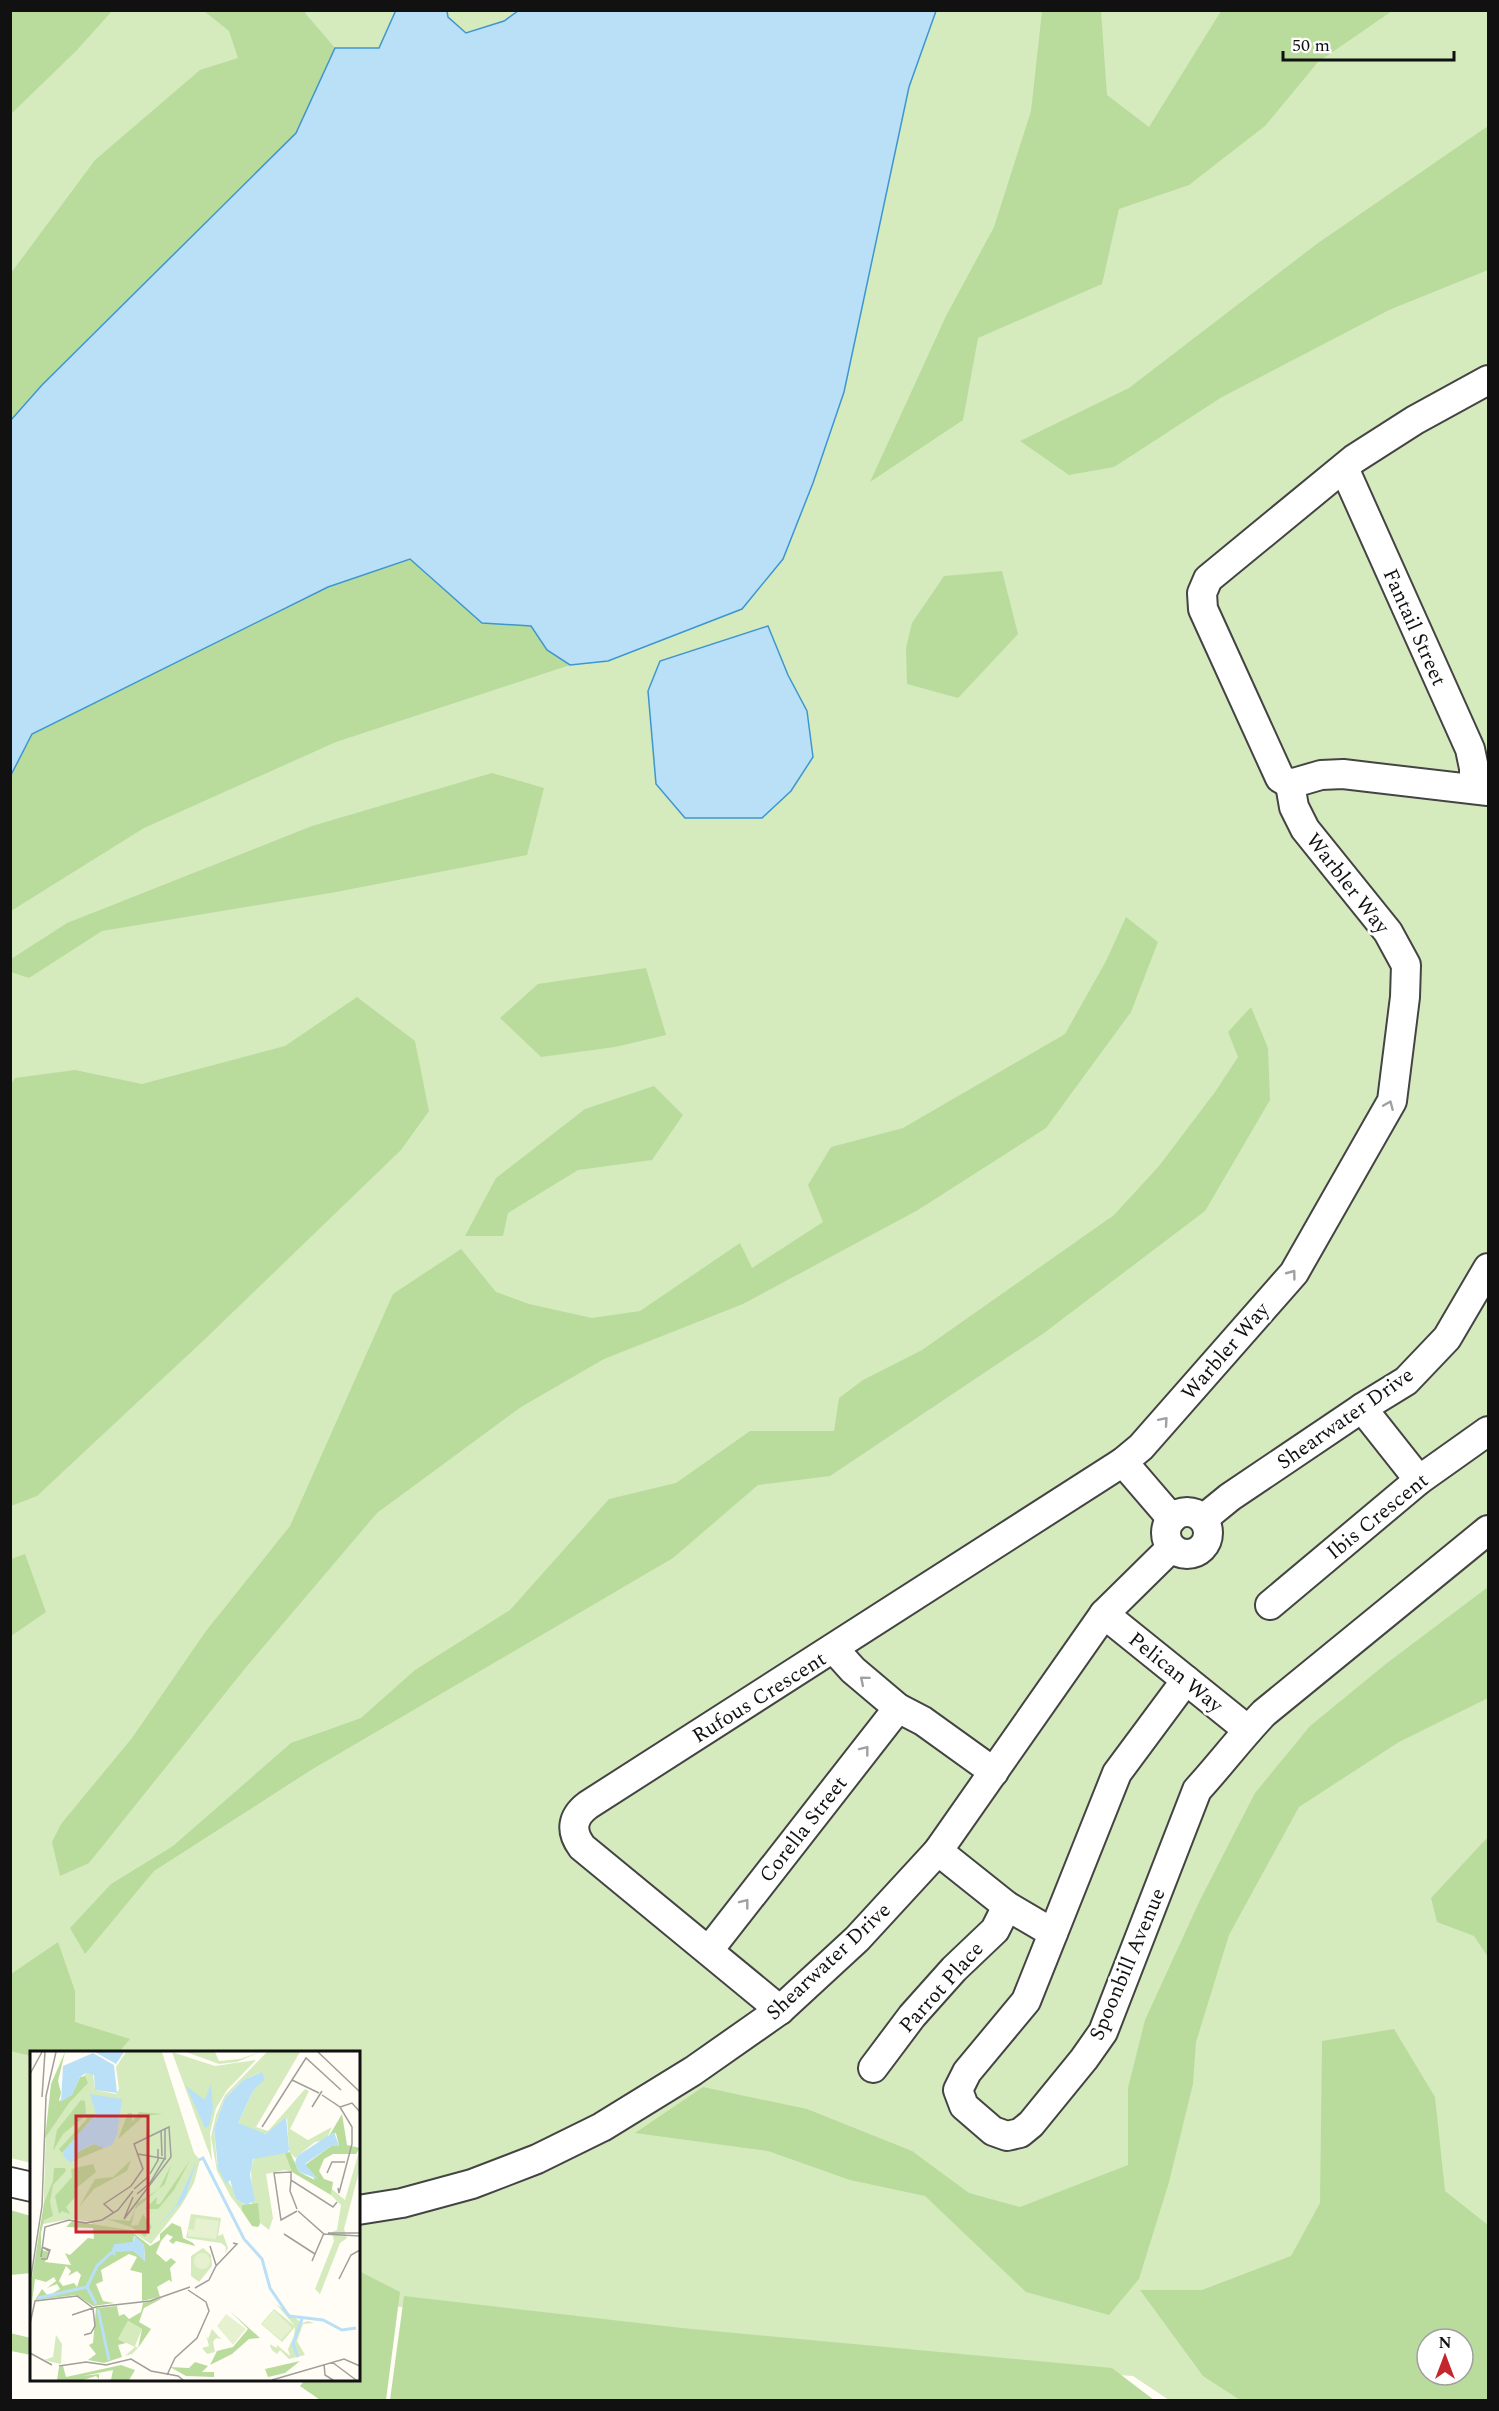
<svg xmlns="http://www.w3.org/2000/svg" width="1499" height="2411" viewBox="0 0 1499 2411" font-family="Spectral,serif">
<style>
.green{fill:#d5ebbd;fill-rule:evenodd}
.forest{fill:#b9dc9c;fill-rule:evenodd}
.water{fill:#b9e0f7;stroke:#3f96cf;stroke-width:1.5}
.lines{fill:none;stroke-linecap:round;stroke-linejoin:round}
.minor-casing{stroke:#444;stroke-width:32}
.minor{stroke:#fff;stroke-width:28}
.oneway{stroke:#a0a0a0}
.labels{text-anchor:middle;stroke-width:6;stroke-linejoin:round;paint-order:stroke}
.street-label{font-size:21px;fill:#111;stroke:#fff}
.inset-river{fill:none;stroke:#b9e0f7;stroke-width:3}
.inset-road{fill:none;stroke:#a09f9a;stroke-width:1.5}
.view{fill:#c4262e;fill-opacity:0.15;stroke:#c4262e;stroke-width:3}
.inset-edge{fill:none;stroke:#111;stroke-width:3}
</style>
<rect width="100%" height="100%" fill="#fffdf5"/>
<path class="green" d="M11 11H1488V2400H1169L1133 2376 650 2343 359 2301 358 2052H32L31 2163 11 2158ZM1427 2339H1463V2375H1427Z"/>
<g class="forest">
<polygon points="11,10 112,11 77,50 11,114"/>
<polygon points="204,11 308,11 305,13 335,48 296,133 42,385 11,420 11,273 95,160 200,70 238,58 229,31"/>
<polygon points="1042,11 1101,11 1107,95 1149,127 1221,11 1392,11 1318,62 1265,126 1189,185 1119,209 1102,284 978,338 963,420 870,482 946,316 994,227 1031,111"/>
<polygon points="1488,126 1488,270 1389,310 1222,397 1114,467 1069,475 1020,441 1129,388 1318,243"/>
<polygon points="411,559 482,623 531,626 547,650 570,665 336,742 144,828 11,911 11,775 32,734 328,587"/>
<polygon points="1002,571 1018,634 958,698 907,684 906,648 912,623 944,576"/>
<polygon points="492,773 544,788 527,855 336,892 102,931 29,978 11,972 11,959 67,923 312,826"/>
<polygon points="1126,917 1158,942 1131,1012 1046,1128 918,1210 743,1304 604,1359 521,1407 377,1513 247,1666 89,1863 60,1876 52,1842 61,1824 132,1738 206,1631 290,1526 393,1294 461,1249 496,1292 529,1304 592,1318 640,1311 740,1243 752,1268 823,1222 808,1185 831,1147 903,1128 1065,1034 1106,961"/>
<polygon points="646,968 666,1035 615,1047 541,1057 500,1018 538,984"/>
<polygon points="357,997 415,1041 429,1111 401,1150 204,1340 37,1496 11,1506 11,1084 15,1078 75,1070 142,1084 285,1046"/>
<polygon points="1251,1007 1268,1048 1270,1100 1205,1211 1044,1333 830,1476 758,1485 673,1558 311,1770 154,1871 85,1954 70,1928 111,1884 173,1846 291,1743 361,1718 415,1670 510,1610 609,1499 676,1483 750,1431 834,1431 839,1398 863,1380 922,1350 1114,1215 1159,1166 1215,1092 1238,1057 1228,1032"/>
<polygon points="654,1086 683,1115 652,1160 578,1170 508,1213 503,1236 465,1236 496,1178 585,1109"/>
<polygon points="25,1554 46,1612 11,1636 11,1559"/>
<polygon points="1488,1587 1488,1698 1399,1742 1299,1807 1229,1935 1196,2042 1193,2084 1169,2182 1139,2279 1109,2315 1026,2292 925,2196 850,2180 768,2151 635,2133 703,2087 807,2109 912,2151 969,2193 1020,2207 1128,2165 1128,2088 1145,2020 1200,1900 1255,1793 1310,1726 1387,1663"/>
<polygon points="1488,1837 1488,1957 1474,1936 1437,1922 1431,1898"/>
<polygon points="58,1942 75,1991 75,2022 130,2039 119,2052 32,2052 31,2056 11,2051 11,1974"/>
<path d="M1394 2029 1435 2097 1445 2191 1488 2225V2400H1240L1203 2376 1140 2290H1202L1291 2256 1320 2203 1322 2041ZM1427 2339H1463V2375H1427Z"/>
<polygon points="10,2210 31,2216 31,2273 11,2275"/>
<polygon points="359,2271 400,2292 386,2400 320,2400 300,2386 305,2380 358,2380"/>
<polygon points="404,2296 682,2328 1112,2368 1154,2400 390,2400"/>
<polygon points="10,2333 31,2338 31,2355 11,2351"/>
</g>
<g class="water">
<polygon points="396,10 447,11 448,17 466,33 504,21 518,11 936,11 909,87 844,392 813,483 783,559 742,609 608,661 570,665 547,650 531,626 482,623 410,559 328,587 32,734 11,775 11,420 42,385 296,133 335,48 379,48"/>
<polygon points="768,626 788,675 807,711 813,757 791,791 762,818 685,818 656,784 648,691 660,661"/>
</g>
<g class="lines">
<g class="minor-casing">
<g id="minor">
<polyline points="1344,468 1470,749 1474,768 1474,789"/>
<polyline points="1290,784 1280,778 1203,609 1202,593 1208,579 1354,459 1415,420 1488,380"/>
<polyline points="1290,784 1321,775 1343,774 1488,791"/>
<polyline points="1362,1408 1419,1480"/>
<polyline points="1123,1462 1172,1519"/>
<circle cx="1187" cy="1533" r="21"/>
<polyline points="1203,1519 1230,1497 1362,1408 1406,1381 1447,1338 1488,1268"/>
<polyline points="1270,1605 1419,1480 1488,1431"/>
<polyline points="1104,1614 1248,1730"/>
<polyline points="834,1649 853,1670 898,1708 923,1721 994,1772"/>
<path d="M1186 1680 1117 1773 1026 2001 967 2072 958 2090 964 2106 993 2131 1007 2136 1020 2133 1031 2124 1084 2059 1103 2032 1197 1790C1220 1765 1240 1738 1264 1713L1488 1530"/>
<polyline points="938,1851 1007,1906 1053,1933"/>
<polyline points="709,1950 898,1708"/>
<path d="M780 2010 582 1847C570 1831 572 1817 588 1805L1123 1462 1141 1447 1294 1273 1392 1101 1405 997 1406 965 1388 932 1305 829 1294 807 1290 784"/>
<polyline points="873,2068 912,2016 954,1969 995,1930 1007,1906"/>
<polyline points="10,2182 32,2187"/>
<polyline points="358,2210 402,2203 472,2184 537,2159 602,2127 693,2071 780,2010 857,1939 938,1851 1104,1614 1171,1548"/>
</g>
</g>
<use href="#minor" class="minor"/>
</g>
<defs><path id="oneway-chevron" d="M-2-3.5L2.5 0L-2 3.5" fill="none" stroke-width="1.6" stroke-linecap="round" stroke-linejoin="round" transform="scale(1.5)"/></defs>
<g class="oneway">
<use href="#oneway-chevron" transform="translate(1389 1105) rotate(-67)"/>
<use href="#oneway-chevron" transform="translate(1292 1274) rotate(-53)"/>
<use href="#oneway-chevron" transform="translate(1164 1421) rotate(-49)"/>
<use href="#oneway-chevron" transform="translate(864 1680) rotate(-140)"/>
<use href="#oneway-chevron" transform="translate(865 1750) rotate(-52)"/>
<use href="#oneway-chevron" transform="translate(745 1903) rotate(-52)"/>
</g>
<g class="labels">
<g class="street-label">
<text transform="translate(1415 627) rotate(66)" y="7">Fantail Street</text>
<text transform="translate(1348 883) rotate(52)" y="7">Warbler Way</text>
<text transform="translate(1225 1351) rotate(-49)" y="7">Warbler Way</text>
<text transform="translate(1345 1418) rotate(-35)" y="7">Shearwater Drive</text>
<text transform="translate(1377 1516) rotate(-39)" y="7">Ibis Crescent</text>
<text transform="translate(1176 1672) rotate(39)" y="7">Pelican Way</text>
<text transform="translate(759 1697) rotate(-32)" y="7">Rufous Crescent</text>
<text transform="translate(803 1829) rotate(-52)" y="7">Corella Street</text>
<text transform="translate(828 1961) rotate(-43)" y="7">Shearwater Drive</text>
<text transform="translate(1127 1964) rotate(-67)" y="7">Spoonbill Avenue</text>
<text transform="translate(941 1987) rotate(-48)" y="7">Parrot Place</text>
</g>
</g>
<g transform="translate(30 2051)">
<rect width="330" height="330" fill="#fffdf5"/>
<path d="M96 1H132L164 102 170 109 164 132 151 155 121 193 101 180 63 176 61 171 41 168 13 173 16 78 56 22 63 23 65 39 86 43 89 38 86 16ZM142 1 185 15 226 9 197 39 186 57 180 82 182 110ZM156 1H185L189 10 210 8 230 1 207 11 189 13ZM237 1H270L226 76 238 80 275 38 279 40 260 78 278 89 302 76 296 89 285 91 265 107 259 100 257 67 238 83 221 80 208 72 223 40 235 27 229 22 213 29 195 47 184 77 187 113 213 153H222L221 117 224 107 255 102 261 112 262 121 255 119 236 123 243 167 239 179 229 171 223 154H213L212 160 201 146 187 120 181 86 186 64 195 44ZM330 97V117L314 178 317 187 310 192 290 243 285 238 304 190 302 181 307 179 311 154 301 144 302 138 315 149ZM161 163 191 167 188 185 193 183 194 186 198 197 195 202 196 196 191 192 156 187ZM173 197 181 204 182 215 169 231 161 225V205ZM246 253 272 272 278 270 284 272 273 273 267 290 275 304 259 308 250 299 247 303 242 299 240 295 242 291 241 294 247 297V294L260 305 258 298 264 285 265 276 252 291 231 273 244 258 265 275ZM98 270 112 278 105 295 108 297 102 303 95 305 105 296 88 288ZM182 278 191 288 186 287 183 291 185 301 177 303 172 297 179 295 176 284 178 288ZM26 284 32 293 31 313 14 309 23 306Z" fill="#d5ebbd"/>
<path d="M35 1 28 30 31 42 29 50 42 44 50 26 55 25 58 32 39 52 15 87 21 33ZM51 49 55 50 56 63H66L32 102 29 98 57 68 55 65 33 83 23 100 27 79ZM109 61 133 63 114 65 88 88 98 62H102V71ZM312 63 317 94 330 97 326 103H303L294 108 289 120 294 128 303 131 301 144 262 121 255 102 260 101 269 121 285 129 275 114 301 95H309L306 82 299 85ZM66 92 74 97 43 110 48 101ZM101 109 97 120 64 138 49 156 65 128 83 126ZM160 109 144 139 128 158H115L127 146 126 153H130ZM63 113 66 121 44 139 48 143 36 156 40 163 32 160 29 163 25 145 42 126 41 118ZM141 114 135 133 105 158 101 175 108 174 113 163 122 176 115 186 101 176 77 168 100 170 107 152 129 138ZM24 117H35L36 120 23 134 20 151 23 165 14 169 11 182V199L19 201 15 211 41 214 35 202 40 204 58 187 64 188 63 177 36 176 42 170 100 179 120 195 130 189V183L142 172 151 176 153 187 163 192 165 195 146 190 143 193 139 190 143 186 137 183 131 190 126 202 136 211 141 207 146 211 140 217 142 231 139 229 127 236 130 246 112 250V222L100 219 107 206 99 203 71 219 73 230 66 233 73 250 84 252 63 255 46 244 5 249 12 238 18 245 30 238 27 233 17 237 26 230 24 226 16 231 5 228 0 267V238L14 152 23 130ZM104 185 114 194 115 210 104 200 82 199 103 191ZM36 215 41 220 38 225 47 220 51 224 47 236 44 232 33 235 29 230ZM228 152 230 173 228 176 222 175 212 160V154ZM133 247 114 257 109 271 121 278 108 297 112 278 98 270 88 288 96 292 88 294 92 306 74 312 58 309 66 303 59 294 63 292 66 257 87 255 89 265 94 263 99 268 111 261 113 252ZM199 259 230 287 219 288 202 303 180 314 187 300 203 296 218 278ZM270 310 255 322 238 326 235 318ZM165 311 178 315 172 321H184V326L156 325 140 316 159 317ZM91 314 105 319 99 329H81L83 319 53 325 69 323V328L66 325 53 329H27L29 316 33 315 36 326Z" fill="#b9dc9c" fill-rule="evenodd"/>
<path d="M166 167 189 170 186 188 158 185V178L164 179ZM164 210a8 8 0 1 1 16 0a8 8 0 1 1-16 0ZM244 259 262 277 251 289 232 273ZM196 263 216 278 203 294 187 275Z" fill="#e6f2cf"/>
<path d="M65 1H94L86 13ZM63 2 84 14 87 42 65 39 64 24 56 22 50 26 42 44 31 51 33 15ZM232 21 235 28 223 40 208 72 236 83 256 66 259 98 258 102 223 108 220 124 225 150 216 154 206 148 200 129 196 133 188 117 184 77 195 47 213 29ZM181 33 183 58 179 75 175 77 156 35 175 49ZM60 43 92 48 87 84 82 94 74 97 62 93 48 101 41 112 33 105 34 100 66 63ZM304 81 309 95H301L275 113 288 128 269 121 265 112 267 105ZM167 109 155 147 124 179 146 155ZM105 185 114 194 115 210 104 200 86 201 85 205 81 202 84 193 103 191Z" fill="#b9e0f7"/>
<path class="inset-river" d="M169 109 173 107 214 188 232 208 240 237 259 265 293 269 312 279 326 277M8 247 57 236M66 253 57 236 67 215 82 201M68 258 79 309M268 306 263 293 272 268"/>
<path class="inset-road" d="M288 1 330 41M0 23 12 1M262 29 289 42M292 44 310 56 322 76V93L309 142 308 137M12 46 15 1M282 56 292 40M310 56 322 52 330 61M232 76 276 7 311 39M135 77V107M0 79V114M131 79 132 105M108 103 136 108M297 122 302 111H315M120 123 128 109V98M261 129V121L244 122 251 169 267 160M104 138 119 125M107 143 120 132 135 107M267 158 260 140 261 129 303 156 307 151M268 160 294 183 330 185M84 162 74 153 101 135 113 118 104 93 139 76 141 106 94 168 103 146M298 182H330M254 183 285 203M180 195 186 214M11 206 15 176 39 169 56 172 72 169 88 159 103 140M11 208H17L20 199 12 196 19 200M282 210 294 182M309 228 321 204 330 199M0 232 12 155 16 45 26 1M165 237 179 229 186 215 207 193 203 192M42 264 66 256 120 250 160 236M0 273 5 250 47 245 63 257M54 284 61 282 65 275 63 257M0 302 22 314M302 311 326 329M294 313 295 324 303 329M29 315 56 311 76 314 101 308 121 320 148 325 153 329M137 324 145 307 167 287 179 260 176 251 158 239M242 329 314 308 330 315"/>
<path class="view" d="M46 65H118V181H46Z"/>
<rect width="330" height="330" class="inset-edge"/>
</g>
<rect width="1499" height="2411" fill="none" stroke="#111111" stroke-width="24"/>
<g transform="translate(1445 2357)"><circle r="28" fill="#ffffff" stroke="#a0a0a0" stroke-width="1.5"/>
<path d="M0-4.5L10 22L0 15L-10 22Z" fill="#c4262e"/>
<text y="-9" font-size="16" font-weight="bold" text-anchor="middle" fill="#111111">N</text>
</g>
<path d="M1283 51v9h171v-9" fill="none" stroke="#111111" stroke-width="3"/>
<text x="1292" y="51" font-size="18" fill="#111111" stroke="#ffffff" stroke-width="4.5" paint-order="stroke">50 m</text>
</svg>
